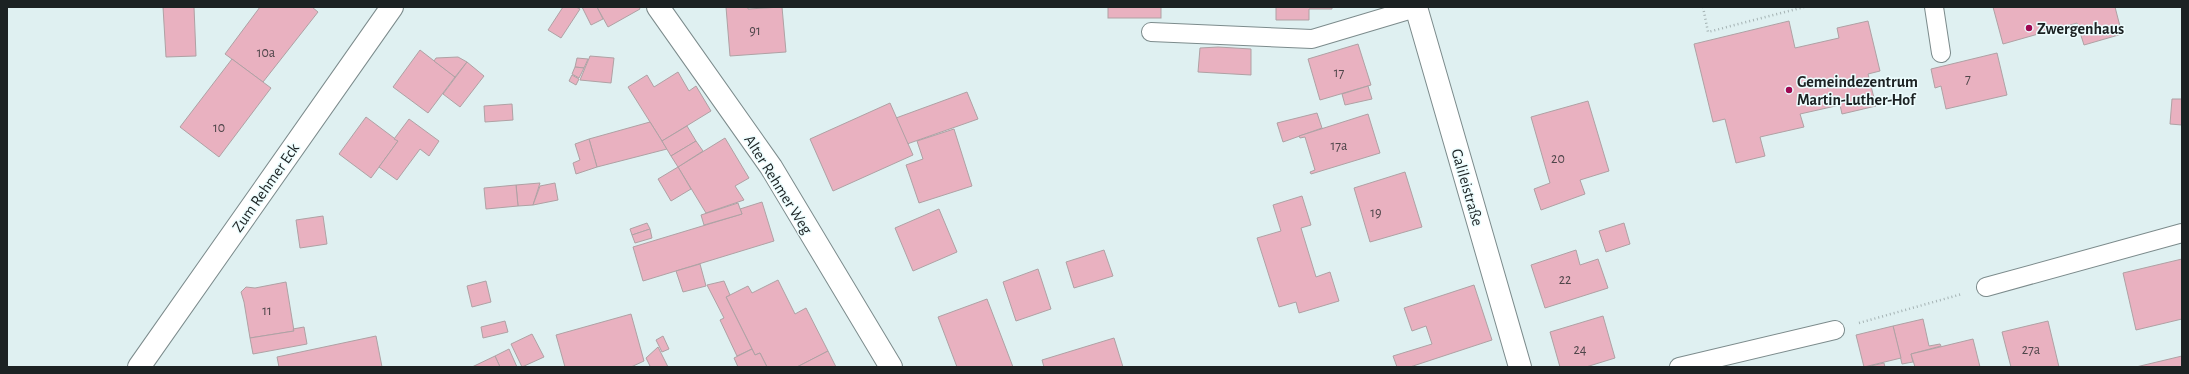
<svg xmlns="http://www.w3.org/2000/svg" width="2189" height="374" viewBox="0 0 2189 374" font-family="'Alegreya Sans',sans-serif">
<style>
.building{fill:#e9b1c0;stroke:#afa1a4}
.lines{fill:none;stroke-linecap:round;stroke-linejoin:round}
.service-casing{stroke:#7c8b8c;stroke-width:20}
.minor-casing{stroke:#7c8b8c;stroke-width:24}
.path{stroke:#a4b2b3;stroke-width:2.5;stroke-dasharray:1 3;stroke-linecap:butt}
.service{stroke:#fff;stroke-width:18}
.minor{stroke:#fff;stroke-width:22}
.poi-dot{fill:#9e0852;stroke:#edfdfe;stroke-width:1.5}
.labels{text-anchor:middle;stroke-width:3;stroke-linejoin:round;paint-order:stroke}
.number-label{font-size:14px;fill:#4f464a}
.poi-label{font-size:16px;font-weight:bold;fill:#1c2223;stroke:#edfdfe;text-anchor:start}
.street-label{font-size:16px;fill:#1c2223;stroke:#edfdfe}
</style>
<rect width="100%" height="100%" fill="#dff0f1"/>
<g class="building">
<polygon points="163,7 194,7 196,56 166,57"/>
<polygon points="260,7 312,7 318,12 263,82 225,54"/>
<polygon points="563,7 576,7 580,9 561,38 548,30"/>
<polygon points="582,7 597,7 603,19 591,25"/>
<polygon points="597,7 639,7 640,9 608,27"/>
<polygon points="726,7 748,7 748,9 782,7 786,52 730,56"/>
<rect x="1108" y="7" width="53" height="11"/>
<polygon points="1276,7 1332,7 1332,9 1309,9 1309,20 1276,20"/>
<polygon points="1993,7 2117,7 2115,7 2122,34 2084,45 2077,23 2003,44"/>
<polygon points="1789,21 1795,48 1839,38 1837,28 1868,21 1880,71 1868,74 1876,106 1842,114 1840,105 1800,114 1804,127 1760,137 1765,156 1736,163 1725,119 1713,122 1694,44"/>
<polygon points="1358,44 1371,85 1320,100 1308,59"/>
<polygon points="1218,47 1251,49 1251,75 1198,72 1200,48"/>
<polygon points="420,50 455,77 428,113 393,87"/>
<polygon points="1997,53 2007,95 1946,109 1941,86 1935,88 1931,69"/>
<polygon points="590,56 614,58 611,83 580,80"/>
<polygon points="458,57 467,62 455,77 434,61 436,58"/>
<polygon points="577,58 588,59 584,68 575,67"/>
<polygon points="232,59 271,88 219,157 180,127"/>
<polygon points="467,62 484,76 460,107 443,94"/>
<polygon points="575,67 584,68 579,78 572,74"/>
<polygon points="678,72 689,91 696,86 711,111 662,141 628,87 647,75 654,87"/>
<polygon points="572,75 579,79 576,85 569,81"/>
<polygon points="1368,86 1372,99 1345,105 1342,94"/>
<polygon points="967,92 978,119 907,144 896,118"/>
<polygon points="2172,99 2182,99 2182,125 2170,124"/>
<polygon points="1588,101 1609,171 1580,180 1585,194 1541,210 1534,189 1550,183 1531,117"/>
<polygon points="890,103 913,155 833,191 810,139"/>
<polygon points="512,104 513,120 485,122 484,106"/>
<polygon points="1317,113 1322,128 1283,142 1277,123"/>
<polygon points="1368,114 1380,153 1311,174 1310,172 1315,170 1305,137 1300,138 1299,136"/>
<polygon points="366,117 398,141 371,178 339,154"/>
<polygon points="409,119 439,141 429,156 420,149 397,180 379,167 398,141 394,139"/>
<polygon points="650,122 667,149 597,167 589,139"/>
<polygon points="687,126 696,141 671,156 662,141"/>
<polygon points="954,129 972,186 919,203 906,165 923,159 917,141"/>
<polygon points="725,138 749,178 735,186 744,200 706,213 678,167"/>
<polygon points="589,139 597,167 576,174 573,163 580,160 575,144"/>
<polygon points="696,141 703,151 678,167 671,156"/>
<polygon points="678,167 691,189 671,201 658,179"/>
<polygon points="1405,172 1422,227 1370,242 1354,188"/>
<polygon points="540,183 533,205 518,206 516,185"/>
<polygon points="555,183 558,200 533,205 540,186"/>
<polygon points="516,185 518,206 486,209 484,188"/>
<polygon points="1302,196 1311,225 1301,228 1316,277 1330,272 1339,301 1299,313 1296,302 1279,307 1257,238 1281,231 1273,205"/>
<polygon points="762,202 774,241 643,281 633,247 742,214 740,209"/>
<polygon points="738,203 742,214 704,225 701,215"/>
<polygon points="939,209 957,252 913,271 895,228"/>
<polygon points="323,216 327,244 300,248 296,220"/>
<polygon points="647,223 650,229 632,235 630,229"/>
<polygon points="1624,223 1630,244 1606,252 1599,231"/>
<polygon points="650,229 652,238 635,243 632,235"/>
<polygon points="1104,250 1113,276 1074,288 1066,262"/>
<polygon points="1576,250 1580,265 1598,259 1608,288 1545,308 1531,265"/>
<polygon points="2182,259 2182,319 2136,330 2123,273"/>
<polygon points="700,264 706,286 683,292 676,271"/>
<polygon points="1038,269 1051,309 1016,321 1003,282"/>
<polygon points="778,280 795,314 806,308 828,351 797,367 767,367 760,353 755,355 726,297 748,286 752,293"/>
<polygon points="486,281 491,302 472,307 467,286"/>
<polygon points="724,281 730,295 726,297 752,349 737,356 720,320 724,318 707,285"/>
<polygon points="286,282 294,331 250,338 244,302 241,292 246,287 255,288"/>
<polygon points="1474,285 1492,340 1410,367 1397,367 1393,356 1432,344 1426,326 1412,331 1404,308"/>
<polygon points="987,299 1013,367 957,367 938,317"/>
<polygon points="631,314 644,361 631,367 565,367 556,335"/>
<polygon points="1603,316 1615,358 1586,367 1560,367 1550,332"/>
<polygon points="1923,319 1929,346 1940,344 1941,346 1911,354 1913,362 1902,364 1893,326"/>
<polygon points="505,321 508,332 483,338 481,327"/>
<polygon points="2048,321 2059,367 2011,367 2002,332"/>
<polygon points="1893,326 1901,358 1864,367 1856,335"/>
<polygon points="304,327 307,344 253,354 250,338 294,331 293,329"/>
<polygon points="532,334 544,357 522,367 511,344"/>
<polygon points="376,336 382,367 279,367 277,357"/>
<polygon points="663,336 669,349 662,352 656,340"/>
<polygon points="1114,338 1123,367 1044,367 1042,360"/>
<polygon points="1973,339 1980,367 1915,367 1911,354"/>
<polygon points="658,347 668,367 648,367 650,366 646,358"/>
<polygon points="509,349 517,367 500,367 495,356"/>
<polygon points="752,349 755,355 760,353 767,367 738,367 734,358"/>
<polygon points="828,351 836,367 797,367"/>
<polygon points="495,356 500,367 472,367"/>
<polygon points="2182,356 2182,367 2136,367"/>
<polygon points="1884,363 1885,367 1866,367"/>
</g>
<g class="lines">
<g class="service-casing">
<g id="service">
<polyline points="1934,7 1941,53"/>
<polyline points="1151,32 1312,39 1416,8"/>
<polyline points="1986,287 2182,233"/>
<polyline points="1679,367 1835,330"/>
</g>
</g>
<g class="minor-casing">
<g id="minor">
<polyline points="658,7 771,167 891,367"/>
<polyline points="1416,7 1520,367"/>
<polyline points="139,367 392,7"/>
</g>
</g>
<g class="path">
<polyline points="1703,7 1708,32 1804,7"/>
<polyline points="1859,323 1962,294"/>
</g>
<use href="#service" class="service"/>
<use href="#minor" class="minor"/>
</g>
<g class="poi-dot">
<circle cx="2029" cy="28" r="4"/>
<circle cx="1789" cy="90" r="4"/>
</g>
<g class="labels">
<g class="number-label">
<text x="755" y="35">91</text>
<text x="266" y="57">10a</text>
<text x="1339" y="77">17</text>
<text x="1968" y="83">7</text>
<text x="219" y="132">10</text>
<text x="1339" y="150">17a</text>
<text x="1558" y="163">20</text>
<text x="1376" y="217">19</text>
<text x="1565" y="284">22</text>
<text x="267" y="315">11</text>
<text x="1580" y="354">24</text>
<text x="2031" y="354">27a</text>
</g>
<g class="poi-label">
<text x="2037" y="34">Zwergenhaus</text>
<text x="1797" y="87">Gemeindezentrum<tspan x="1797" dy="18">Martin-Luther-Hof</tspan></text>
</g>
<g class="street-label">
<text transform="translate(779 184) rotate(58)" y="6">Alter Rehmer Weg</text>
<text transform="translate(265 187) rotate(-55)" y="6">Zum Rehmer Eck</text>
<text transform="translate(1468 187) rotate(74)" y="6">Galileistraße</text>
</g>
</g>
<rect width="2189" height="374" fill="none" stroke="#1c2223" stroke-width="16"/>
</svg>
